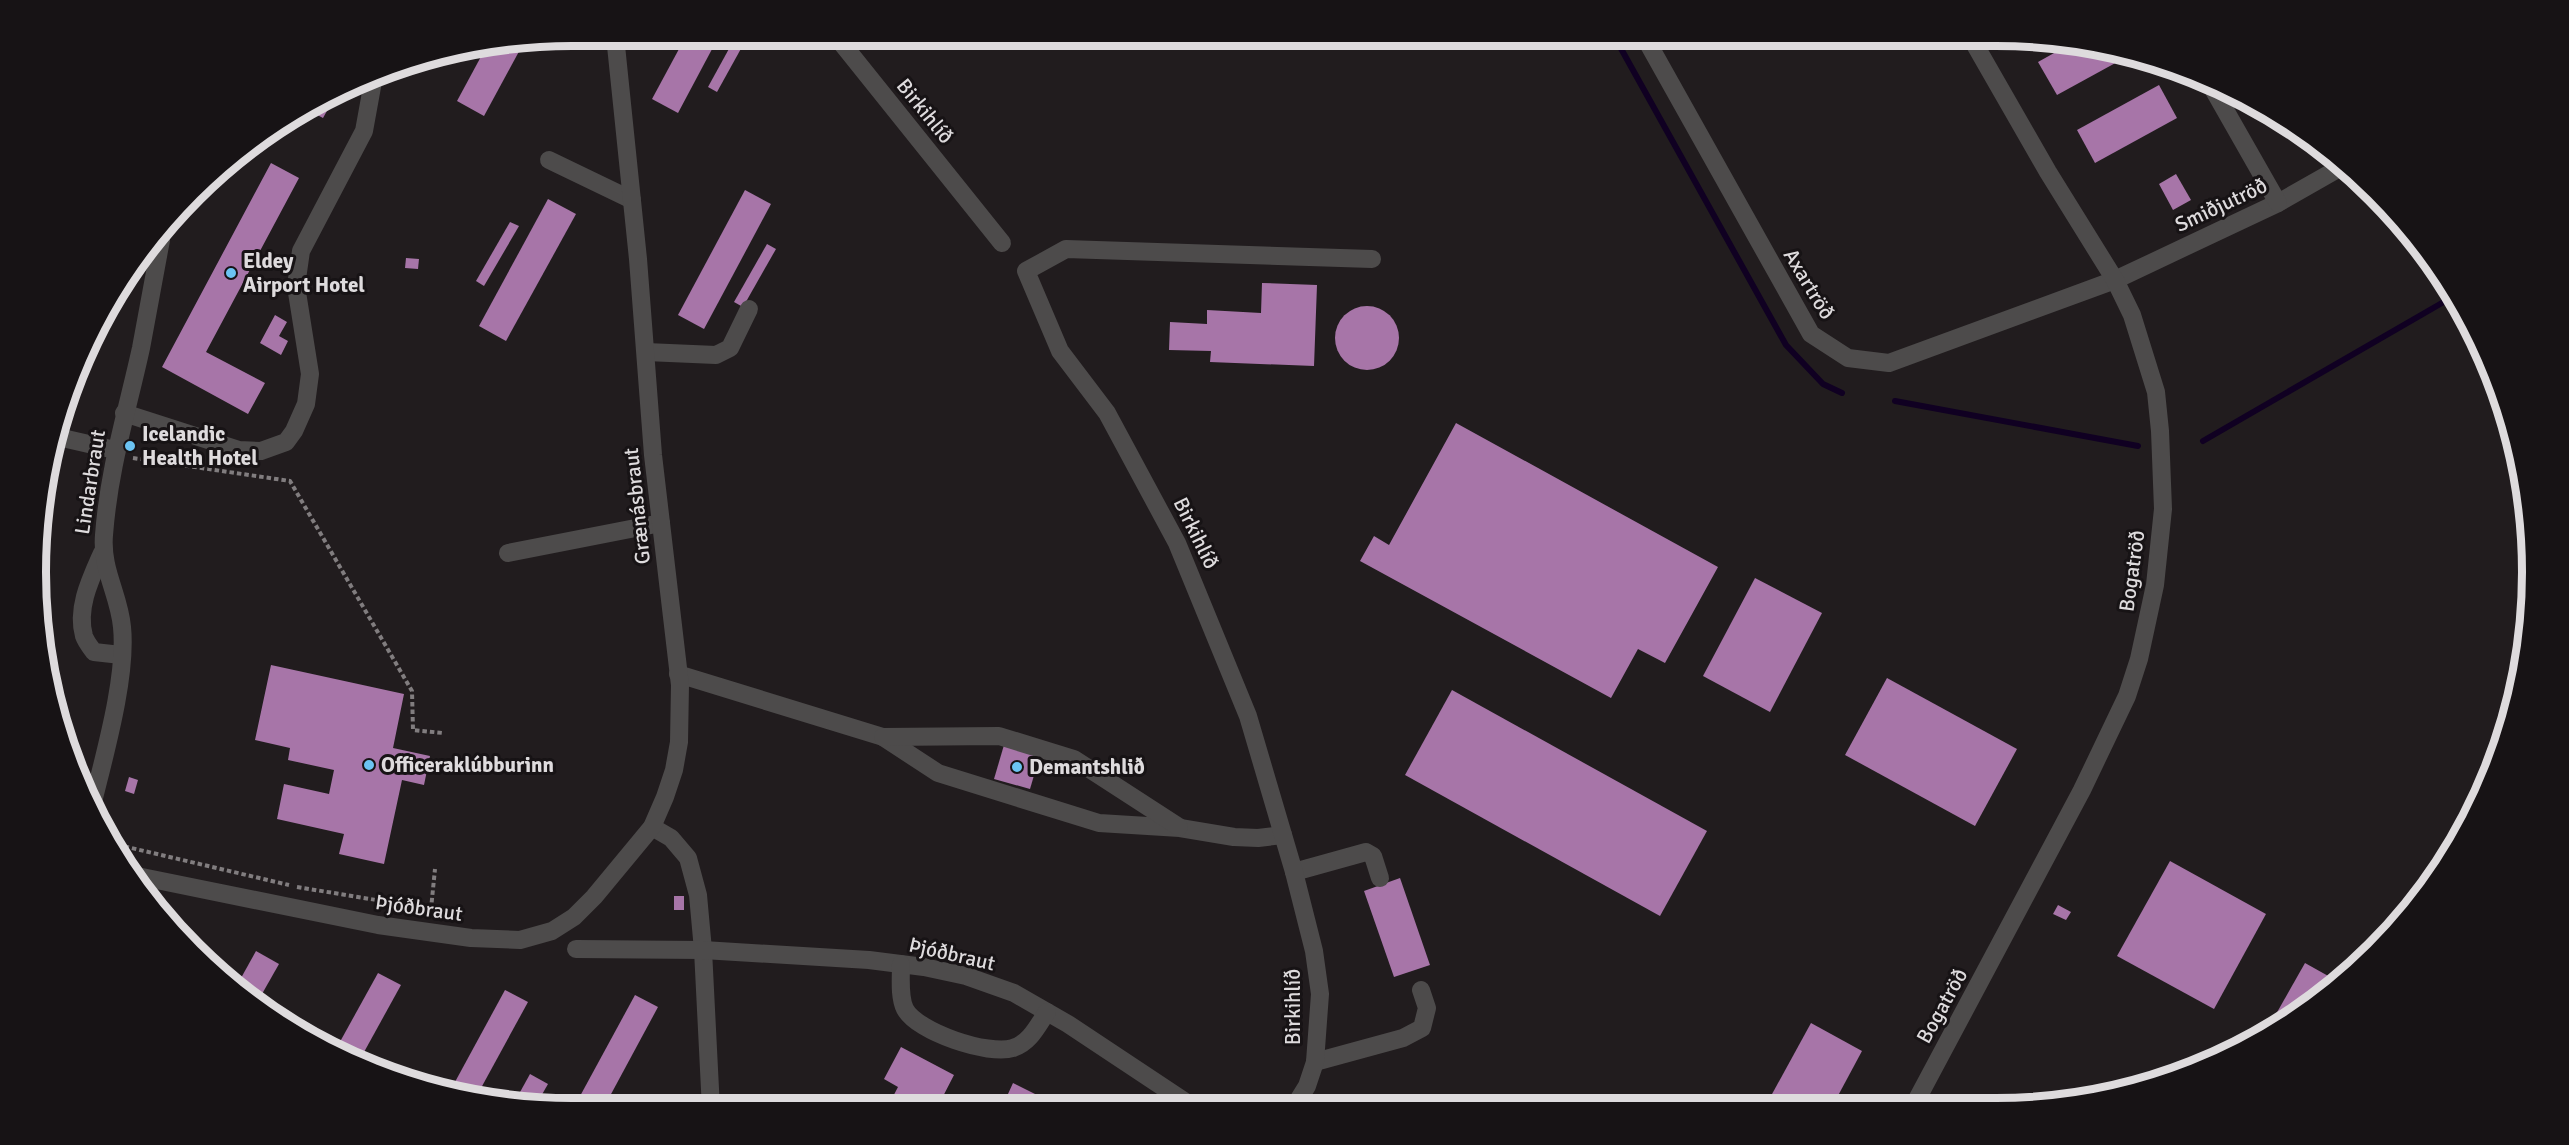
<svg xmlns="http://www.w3.org/2000/svg" width="2569" height="1145" viewBox="0 0 2569 1145" font-family="Signika,sans-serif">
<style>
.lines{fill:none;stroke-linecap:round;stroke-linejoin:round}
.stream{stroke:#100022;stroke-width:6}
.building{fill:#a775a8}
.path{stroke:#817d7f;stroke-width:4;stroke-dasharray:4.5 3;stroke-linecap:butt}
.minor{stroke:#4d4b4b;stroke-width:18}
.poi-dot{fill:#6bc3f2;stroke:#171315;stroke-width:2}
.labels{text-anchor:middle;stroke-width:6;stroke-linejoin:round;paint-order:stroke}
.street-label{font-size:21px;fill:#dedbdd;stroke:#171315}
.poi-label{font-size:21px;font-weight:bold;fill:#dedbdd;stroke:#171315;text-anchor:start}
.rim{fill:none;stroke:#dedbdd;stroke-width:8}
</style>
<rect width="100%" height="100%" fill="#211c1e"/>
<g class="lines">
<g class="stream">
<polyline points="1614,36 1786,345 1823,384 1842,393"/>
<polyline points="1895,401 2138,446"/>
<polyline points="2203,441 2454,296"/>
</g>
</g>
<g class="building">
<polygon points="686,36 719,36 678,113 652,99"/>
<polygon points="736,36 748,36 717,92 708,87"/>
<polygon points="2072,43 2101,46 2130,55 2057,95 2038,62"/>
<polygon points="523,44 484,116 457,101 484,51"/>
<polygon points="2159,85 2177,118 2095,163 2077,130"/>
<polygon points="337,93 323,118 304,108 305,108"/>
<polygon points="271,163 299,178 206,352 265,383 248,414 162,367"/>
<polygon points="2176,174 2191,200 2173,210 2159,184"/>
<polygon points="745,190 771,204 704,329 678,315"/>
<polygon points="548,199 576,214 506,341 479,326"/>
<polygon points="510,222 519,226 484,286 476,281"/>
<polygon points="767,244 776,249 743,307 734,302"/>
<polygon points="406,258 419,259 418,269 405,268"/>
<polygon points="1262,283 1317,285 1314,366 1210,362 1211,351 1169,350 1170,322 1207,324 1207,310 1261,313"/>
<circle cx="1367" cy="338" r="32"/>
<polygon points="275,315 287,322 279,336 288,341 281,355 260,343"/>
<polygon points="1456,423 1718,567 1665,663 1638,649 1611,698 1360,561 1374,536 1389,545"/>
<polygon points="1755,578 1822,613 1770,712 1703,676"/>
<polygon points="271,665 404,694 393,748 430,756 424,785 402,780 384,864 339,854 344,834 277,819 284,784 329,794 334,770 288,760 290,748 255,740"/>
<polygon points="1887,678 2017,749 1975,826 1845,755"/>
<polygon points="1452,690 1707,831 1660,916 1405,775"/>
<polygon points="1004,745 1040,755 1030,789 994,779"/>
<polygon points="129,777 138,780 134,794 125,791"/>
<polygon points="2170,861 2266,914 2214,1009 2117,956"/>
<polygon points="1400,878 1430,965 1394,977 1364,891"/>
<rect x="674" y="896" width="10" height="14"/>
<polygon points="2058,905 2071,912 2066,920 2053,914"/>
<polygon points="256,951 279,964 258,1001 236,987"/>
<polygon points="2305,963 2339,982 2323,998 2267,1030"/>
<polygon points="378,973 401,985 358,1063 336,1049"/>
<polygon points="505,990 528,1002 475,1099 449,1093"/>
<polygon points="635,995 658,1007 603,1109 573,1109"/>
<polygon points="1811,1023 1862,1051 1833,1105 1766,1105"/>
<polygon points="901,1047 954,1075 937,1108 930,1105 929,1108 887,1108 898,1087 884,1079"/>
<polygon points="530,1074 548,1084 536,1105 514,1103"/>
<polygon points="1013,1083 1061,1107 1035,1108 1008,1094"/>
</g>
<g class="lines">
<g class="path">
<polyline points="133,458 290,481 412,691 413,730 443,733"/>
<polyline points="110,843 289,885"/>
<polyline points="297,887 431,909 435,869"/>
</g>
<g class="minor">
<polyline points="836,36 1002,243"/>
<polyline points="1644,36 1811,334 1848,358 1889,363 2115,280 2278,203 2343,166"/>
<polyline points="2208,80 2278,203"/>
<polyline points="549,160 632,200"/>
<polyline points="646,352 716,355 730,348 749,309"/>
<polyline points="124,413 239,450 261,451 286,442 294,431 306,404 310,374 296,286 301,251 364,131 374,76"/>
<polyline points="58,437 115,450"/>
<path d="M102 553C91 578 76 608 84 636 86 642 91 648 94 652L121 655"/>
<polyline points="508,553 661,523"/>
<polyline points="678,674 883,737 938,773 1099,823 1180,828 1234,837 1258,838 1283,835"/>
<polyline points="883,737 999,736 1074,759 1179,827"/>
<path d="M93 802C105 753 127 676 122 627 119 594 101 570 104 535 109 468 127 412 141 348 148 312 154 276 161 240"/>
<polyline points="652,827 671,838 688,858 698,895 703,950 711,1109"/>
<polyline points="1294,872 1366,852 1373,856 1380,878"/>
<polyline points="137,876 378,925 471,938 520,940 552,931 574,917 594,897 652,827 665,797 674,770 679,742 680,685 653,455 638,259 615,36"/>
<polyline points="576,949 703,950 869,960 924,967 966,976 1014,993 1068,1024 1193,1107"/>
<path d="M901 964C901 978 899 997 905 1009 917 1032 989 1056 1013 1048 1030 1043 1038 1025 1047 1012"/>
<polyline points="1315,1062 1403,1038 1422,1028 1427,1008 1421,990"/>
<polyline points="1914,1105 2082,790 2127,696 2139,659 2155,585 2163,509 2160,431 2156,392 2132,315 2115,280 2048,172 1970,36"/>
<polyline points="1294,1107 1307,1086 1315,1062 1320,994 1314,951 1294,872 1248,716 1177,543 1107,413 1060,351 1026,271 1066,249 1372,259"/>
</g>
</g>
<g class="poi-dot">
<circle cx="231" cy="273" r="6"/>
<circle cx="130" cy="446" r="6"/>
<circle cx="369" cy="765" r="6"/>
<circle cx="1017" cy="767" r="6"/>
</g>
<g class="labels">
<g class="street-label">
<text transform="translate(925 111) rotate(51)" y="7">Birkihlíð</text>
<text transform="translate(2221 205) rotate(-25)" y="7">Smiðjutröð</text>
<text transform="translate(1809 284) rotate(59)" y="7">Axartröð</text>
<text transform="translate(90 482) rotate(-81)" y="7">Lindarbraut</text>
<text transform="translate(637 506) rotate(-96)" y="7">Grænásbraut</text>
<text transform="translate(1196 533) rotate(64)" y="7">Birkihlíð</text>
<text transform="translate(2132 571) rotate(-82)" y="7">Bogatröð</text>
<text transform="translate(419 908) rotate(8)" y="7">Þjóðbraut</text>
<text transform="translate(952 954) rotate(13)" y="7">Þjóðbraut</text>
<text transform="translate(1942 1006) rotate(-61)" y="7">Bogatröð</text>
<text transform="translate(1293 1007) rotate(-90)" y="7">Birkihlíð</text>
</g>
<g class="poi-label">
<text x="243" y="268">Eldey<tspan x="243" dy="24">Airport Hotel</tspan></text>
<text x="142" y="441">Icelandic<tspan x="142" dy="24">Health Hotel</tspan></text>
<text x="381" y="772">Officeraklúbburinn</text>
<text x="1029" y="774">Demantshlið</text>
</g>
</g>
<path d="M0 0H2569V1145H0ZM572 46H1996A526 526 0 0 1 2522 572V572A526 526 0 0 1 1996 1098H572A526 526 0 0 1 46 572V572A526 526 0 0 1 572 46Z" fill="#171315" fill-rule="evenodd"/>
<path class="rim" d="M572 46H1996A526 526 0 0 1 2522 572V572A526 526 0 0 1 1996 1098H572A526 526 0 0 1 46 572V572A526 526 0 0 1 572 46Z"/>
</svg>
